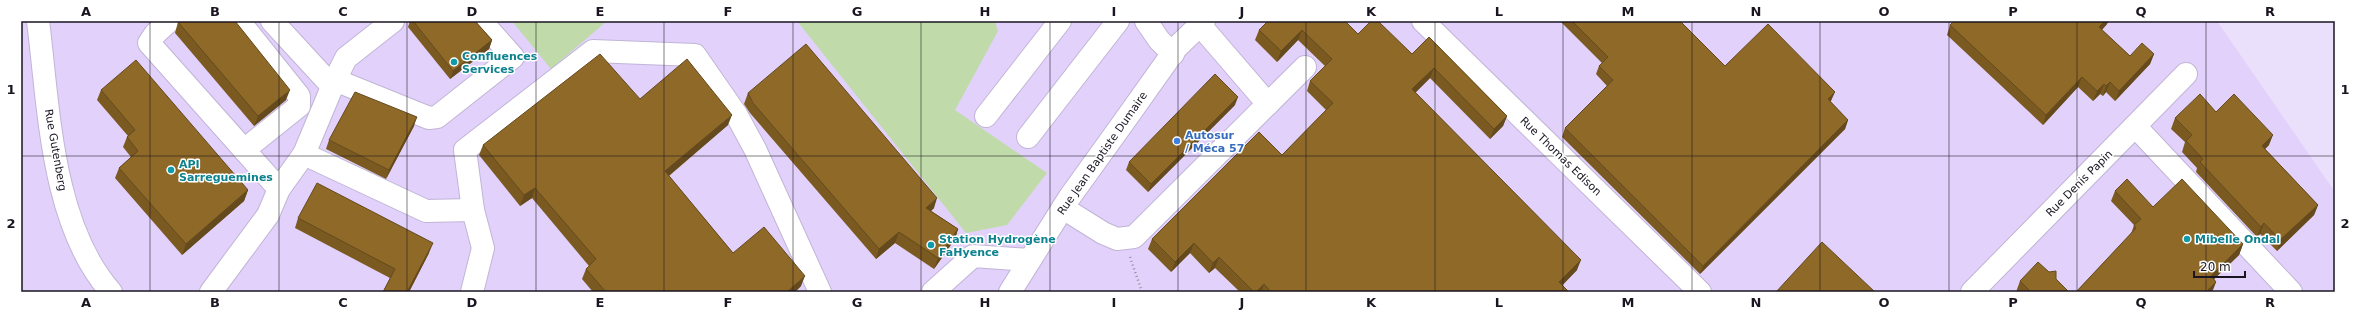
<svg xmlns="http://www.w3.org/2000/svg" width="2356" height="313" viewBox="0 0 2356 313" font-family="'DejaVu Sans',sans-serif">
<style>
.built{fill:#e1d1fb}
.green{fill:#c0dba9}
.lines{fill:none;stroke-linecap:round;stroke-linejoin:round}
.minor-casing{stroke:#c1b5d6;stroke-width:24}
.path{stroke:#968ea3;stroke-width:2.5;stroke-dasharray:1 3;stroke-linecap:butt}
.minor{stroke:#fff;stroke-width:22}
.wall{fill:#7b5a22}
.shaded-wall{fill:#644a1c}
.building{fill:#8f6928;stroke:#644a1c}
.grid{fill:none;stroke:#1a1521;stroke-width:1;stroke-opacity:0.55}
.culture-dot{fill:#0f9aa8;stroke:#fff;stroke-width:1.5}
.shop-dot{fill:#3f7fe0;stroke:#fff;stroke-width:1.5}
.labels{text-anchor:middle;stroke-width:3;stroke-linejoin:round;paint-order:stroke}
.culture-label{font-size:11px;font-weight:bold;fill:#0d838f;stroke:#fff;text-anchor:start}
.shop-label{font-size:11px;font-weight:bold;fill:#366cbe;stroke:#fff;text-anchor:start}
.street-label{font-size:11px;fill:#1a1521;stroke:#fff}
.neatline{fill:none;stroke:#1a1521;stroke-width:1.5}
.grid-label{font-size:13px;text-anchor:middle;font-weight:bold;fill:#1a1521}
</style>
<rect width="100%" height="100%" fill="#eae0fc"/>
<polygon class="built" points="21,21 2217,21 2335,192 2335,292 21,292"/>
<g class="green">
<polygon points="512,21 607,21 551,69"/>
<polygon points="797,21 995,21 998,31 955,110 1047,173 1007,225 966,233"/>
</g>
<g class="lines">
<g class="minor-casing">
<g id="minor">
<path d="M38 21C49 107 51 224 111 292"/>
<polyline points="169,21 155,34 149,43 279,189"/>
<polyline points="239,21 299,96 299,106 244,150"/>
<polyline points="272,21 332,86"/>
<polyline points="1146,21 1159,40 1173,54"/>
<polyline points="1423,21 1700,292"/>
<polyline points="1200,25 1268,104"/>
<polyline points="335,80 429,118 437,117 513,57 481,21"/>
<polyline points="986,116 1060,21"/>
<polyline points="2135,126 2291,292"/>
<polyline points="1028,137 1118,21"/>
<polyline points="304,154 335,80 346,58 393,21"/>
<polyline points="1063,208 1103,233 1117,239 1134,237 1305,67"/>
<polyline points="211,292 268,215 279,189 304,154 426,211 473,210"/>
<polyline points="472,292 483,248 473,210 465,150 593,51 695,55 736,114 755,149 820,292"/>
<polyline points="933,292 973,256 1030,260"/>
<polyline points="1010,292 1069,198 1123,123 1177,47 1204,21"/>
<polyline points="1972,292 2186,74"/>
</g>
</g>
<polyline class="path" points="1130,257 1142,292"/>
<use href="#minor" class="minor"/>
</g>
<g class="wall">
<polygon points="410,21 475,21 492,40 489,49 450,79 408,27"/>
<polygon points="1268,21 1358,34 1412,54 1429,37 1507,116 1503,126 1490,139 1430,78 1415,93 1577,270 1562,285 1569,292 1240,292 1215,268 1209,273 1190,253 1171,272 1148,249 1152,239 1282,155 1326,110 1307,91 1310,81 1325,66 1298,40 1277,62 1255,40 1259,30"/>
<polygon points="1560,21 1680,21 1725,66 1831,101 1830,102 1848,120 1845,129 1700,274 1562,137 1565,128 1607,86 1596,74 1599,66 1602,63"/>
<polygon points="178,22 286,100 254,126 175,33"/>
<polygon points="2107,24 2102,30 2130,56 2154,54 2150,64 2115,101 2106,92 2103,96 2100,94 2093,101 2078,87 2043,125 1947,35 1950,25"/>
<polygon points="101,90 248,190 244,201 182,255 115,178 119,168 131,157 123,147 127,137 128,136 97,100"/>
<polygon points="748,93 934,208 931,211 958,229 955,239 934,269 895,243 876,259 750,113 744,104"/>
<polygon points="640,99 728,125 669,176 733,253 801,286 795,292 593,292 582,279 586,269 589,266 532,198 520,206 479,155 483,145"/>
<polygon points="1235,105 1148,192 1126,170 1129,162"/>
<polygon points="2216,112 2269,145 2265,149 2318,205 2314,215 2277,251 2260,234 2257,237 2196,172 2197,168 2182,152 2185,142 2171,129 2175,118"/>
<polygon points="414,126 386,179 326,149 329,140"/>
<polygon points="2115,191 2243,244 2239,255 2214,279 2216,282 2212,292 2076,292 2131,234 2134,225 2111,201"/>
<polygon points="298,218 429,253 409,292 383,292 390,278 295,228"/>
<polygon points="2056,279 2069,292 2016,292 2020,281"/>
</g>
<g class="shaded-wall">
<polygon points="2105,21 2109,21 2107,24 2095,37 2099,27"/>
<polygon points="1302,30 1298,40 1277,62 1281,51"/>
<polygon points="492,40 489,49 450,79 453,71"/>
<polygon points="2154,54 2150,64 2115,101 2119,91"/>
<polygon points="1434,68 1430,78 1408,100 1412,89"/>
<polygon points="2082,77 2078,87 2043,125 2046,115"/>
<polygon points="2110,82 2106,92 2103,96 2106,86"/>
<polygon points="2104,84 2100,94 2093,101 2097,91"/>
<polygon points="290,90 286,100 254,126 258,116"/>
<polygon points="1835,92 1831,101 1824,108 1828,99"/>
<polygon points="1238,97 1235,105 1148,192 1151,184"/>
<polygon points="732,115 728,125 661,182 665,171"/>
<polygon points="1507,116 1503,126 1490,139 1494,129"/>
<polygon points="417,117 414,126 386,179 389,170"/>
<polygon points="1848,120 1845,129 1700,274 1703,266"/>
<polygon points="2273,135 2269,145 2258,156 2262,146"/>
<polygon points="535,188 532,198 520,206 524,195"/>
<polygon points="248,190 244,201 182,255 186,244"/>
<polygon points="937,198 934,208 923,218 926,208"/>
<polygon points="2318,205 2314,215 2277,251 2280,240"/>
<polygon points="2264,223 2260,234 2257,237 2261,227"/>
<polygon points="958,229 955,239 934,269 938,258"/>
<polygon points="899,232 895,243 876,259 879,249"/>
<polygon points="433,243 429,253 409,292 407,292"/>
<polygon points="1194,243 1190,253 1171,272 1175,262"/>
<polygon points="2243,244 2239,255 2207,286 2211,276"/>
<polygon points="1219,257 1215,268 1209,273 1213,263"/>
<polygon points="1581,260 1577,270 1556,292 1559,282"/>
<polygon points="805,276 801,286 795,292 787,292"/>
<polygon points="2216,282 2212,292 2206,292"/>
<polygon points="1264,284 1261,292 1256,292"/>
</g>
<g class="building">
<polygon points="180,21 235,21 290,90 258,116 178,22"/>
<polygon points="413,21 475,21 492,40 453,71"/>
<polygon points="1268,21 1345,21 1358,34 1371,21 1378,21 1412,54 1429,37 1507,116 1494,129 1434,68 1412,89 1581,260 1559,282 1569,292 1271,292 1264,284 1256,292 1254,292 1219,257 1213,263 1194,243 1175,262 1152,239 1259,132 1282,155 1333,103 1310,81 1332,59 1302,30 1281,51 1259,30"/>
<polygon points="1572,21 1680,21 1725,66 1768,24 1835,92 1828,99 1848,120 1703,266 1565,128 1613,80 1599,66 1608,57"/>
<polygon points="1954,21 2105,21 2099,27 2130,56 2142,43 2154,54 2119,91 2110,82 2106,86 2104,84 2097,91 2082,77 2046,115 1950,25"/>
<polygon points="806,44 937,198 926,208 958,229 938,258 899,232 879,249 753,103 748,93"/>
<polygon points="600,54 640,99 687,59 732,115 665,171 733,253 764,227 805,276 787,292 606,292 586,269 596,259 535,188 524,195 483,145"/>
<polygon points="136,60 248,190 186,244 119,168 138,151 127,137 135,130 101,90"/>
<polygon points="1215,74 1238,97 1151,184 1129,162"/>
<polygon points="355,92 417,117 389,170 329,140"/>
<polygon points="2200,94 2216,112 2234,94 2273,135 2262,146 2318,205 2280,240 2264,223 2261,227 2200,162 2203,159 2186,141 2192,135 2175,118"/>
<polygon points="2127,179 2153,207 2182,179 2243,244 2211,276 2216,282 2206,292 2207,292 2076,292 2136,228 2134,225 2141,219 2115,191"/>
<polygon points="317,183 433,243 407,292 383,292 395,269 298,218"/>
<polygon points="1822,242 1875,292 1776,292"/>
<polygon points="2038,262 2049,272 2056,271 2056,279 2069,292 2035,292 2035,291 2034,292 2031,292 2020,281"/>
</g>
<path class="grid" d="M150 21V292M279 21V292M407 21V292M536 21V292M664 21V292M793 21V292M921 21V292M1050 21V292M1178 21V292M1306 21V292M1435 21V292M1563 21V292M1692 21V292M1820 21V292M1949 21V292M2077 21V292M2206 21V292M21 156H2335"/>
<g class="culture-dot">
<circle cx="454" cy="62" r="4"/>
<circle cx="171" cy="170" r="4"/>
<circle cx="2187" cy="239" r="4"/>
<circle cx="931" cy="245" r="4"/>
</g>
<circle class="shop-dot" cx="1177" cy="141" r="4"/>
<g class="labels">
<g class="culture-label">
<text x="462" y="60">Confluences<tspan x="462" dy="13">Services</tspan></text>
<text x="179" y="168">API<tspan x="179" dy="13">Sarreguemines</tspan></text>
<text x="939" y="243">Station Hydrogène<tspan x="939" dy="13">FaHyence</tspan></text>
<text x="2195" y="243">Mibelle Ondal</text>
</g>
<g class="shop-label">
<text x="1185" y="139">Autosur<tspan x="1185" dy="13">/ Méca 57</tspan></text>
</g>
<g class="street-label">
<text transform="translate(56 150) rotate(80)" y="4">Rue Gutenberg</text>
<text transform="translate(1102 153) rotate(-55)" y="4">Rue Jean Baptiste Dumaire</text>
<text transform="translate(1561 156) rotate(44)" y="4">Rue Thomas Edison</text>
<text transform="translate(2079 183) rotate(-45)" y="4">Rue Denis Papin</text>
</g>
</g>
<rect width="2356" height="313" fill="none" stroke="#ffffff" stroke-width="44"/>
<path d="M2194 271v6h51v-6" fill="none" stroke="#1a1521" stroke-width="2"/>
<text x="2200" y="271" font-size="12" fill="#1a1521" stroke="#ffffff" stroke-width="3" paint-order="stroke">20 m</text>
<rect x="22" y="22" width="2312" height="269" class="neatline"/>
<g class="grid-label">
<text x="86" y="16">A</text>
<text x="215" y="16">B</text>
<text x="343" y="16">C</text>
<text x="472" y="16">D</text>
<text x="600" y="16">E</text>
<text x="728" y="16">F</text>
<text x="857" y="16">G</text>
<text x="985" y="16">H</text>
<text x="1114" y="16">I</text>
<text x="1242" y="16">J</text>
<text x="1371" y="16">K</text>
<text x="1499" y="16">L</text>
<text x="1628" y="16">M</text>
<text x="1756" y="16">N</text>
<text x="1884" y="16">O</text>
<text x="2013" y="16">P</text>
<text x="2141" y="16">Q</text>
<text x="2270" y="16">R</text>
<text x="11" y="94">1</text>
<text x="2345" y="94">1</text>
<text x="11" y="228">2</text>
<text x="2345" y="228">2</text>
<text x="86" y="307">A</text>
<text x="215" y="307">B</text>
<text x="343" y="307">C</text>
<text x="472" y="307">D</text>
<text x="600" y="307">E</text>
<text x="728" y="307">F</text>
<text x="857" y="307">G</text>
<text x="985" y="307">H</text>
<text x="1114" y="307">I</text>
<text x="1242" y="307">J</text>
<text x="1371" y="307">K</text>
<text x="1499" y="307">L</text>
<text x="1628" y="307">M</text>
<text x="1756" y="307">N</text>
<text x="1884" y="307">O</text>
<text x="2013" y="307">P</text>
<text x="2141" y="307">Q</text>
<text x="2270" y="307">R</text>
</g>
</svg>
